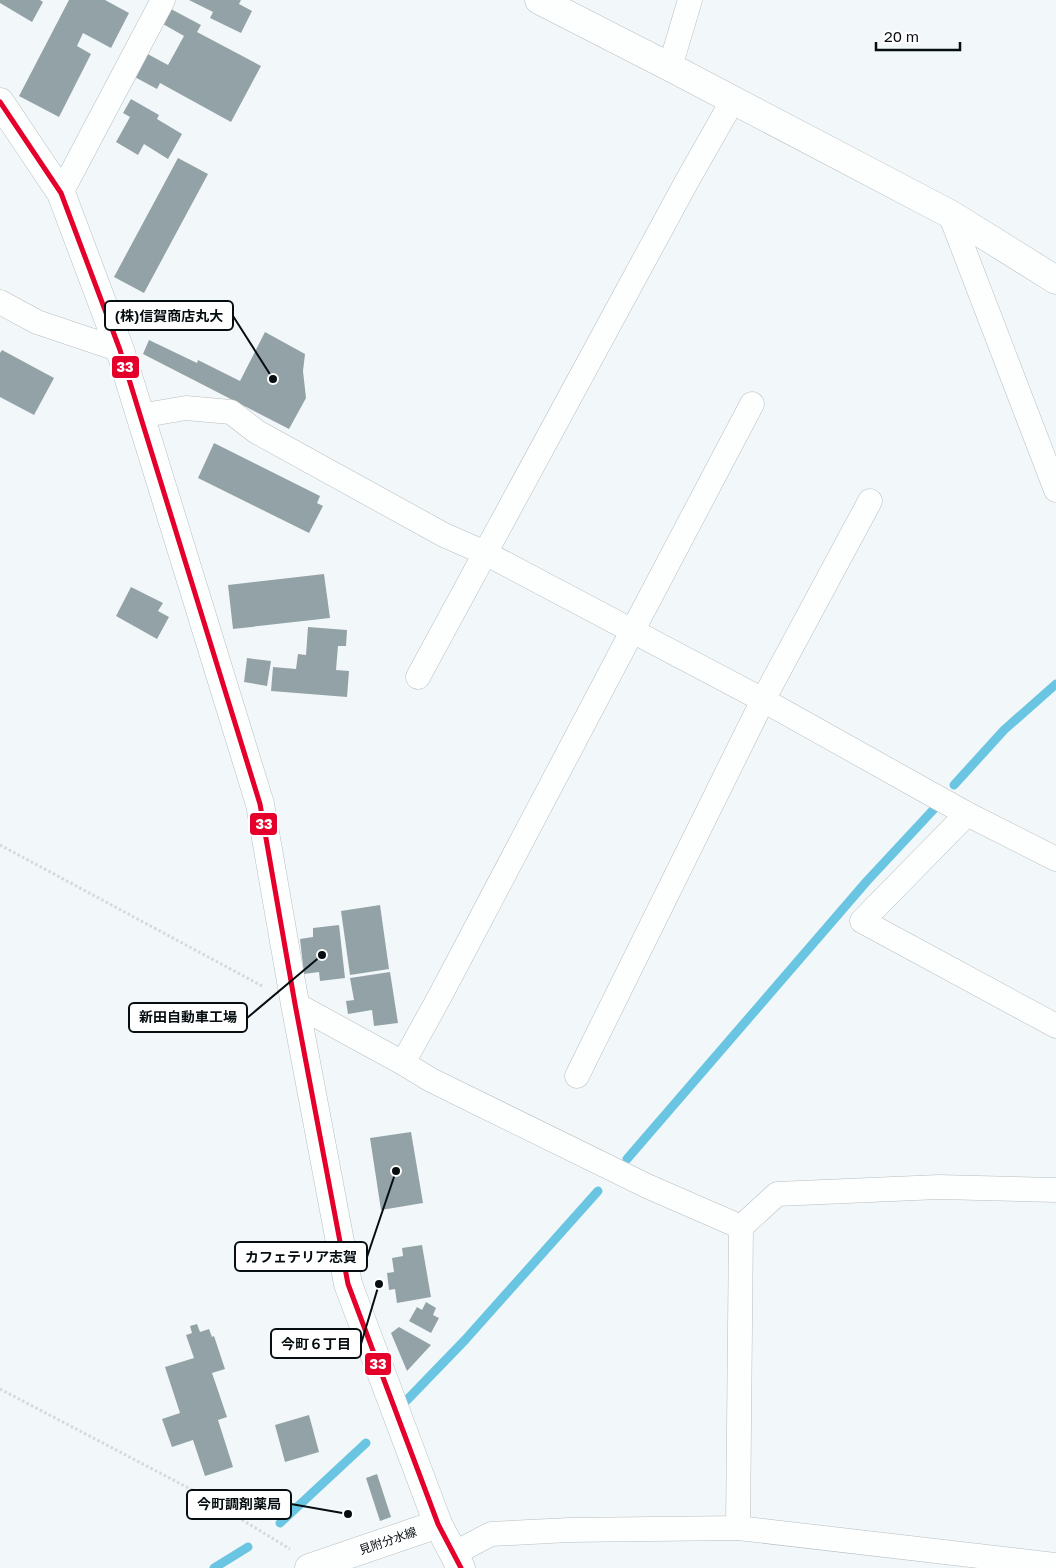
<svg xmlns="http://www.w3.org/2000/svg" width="1056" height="1568" viewBox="0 0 1056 1568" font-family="'Golos Text','Noto Sans JP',sans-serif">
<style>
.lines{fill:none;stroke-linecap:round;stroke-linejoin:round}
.stream{stroke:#69c5e1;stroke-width:9}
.building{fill:#93a2a7}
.minor-casing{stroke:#b7bec1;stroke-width:25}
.tertiary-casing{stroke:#b7bec1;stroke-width:29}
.secondary-casing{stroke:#b7bec1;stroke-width:29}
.path{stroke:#d7d9d9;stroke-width:3;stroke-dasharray:2.5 2.5;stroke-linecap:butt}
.minor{stroke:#fdfefe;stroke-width:24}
.tertiary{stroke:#fdfefe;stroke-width:28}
.secondary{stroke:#fdfefe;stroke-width:28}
.bus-1-casing{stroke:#fff;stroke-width:9}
.bus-1{stroke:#e4002b;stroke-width:5}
.labels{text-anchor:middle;stroke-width:4;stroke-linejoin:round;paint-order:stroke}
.street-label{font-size:12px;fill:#060e11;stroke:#fff}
.leader{fill:none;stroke:#060e11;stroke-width:2}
.callout-dot{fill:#060e11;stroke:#fff;stroke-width:2}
.callout{fill:#fff;stroke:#060e11;stroke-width:2}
.callout-label{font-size:14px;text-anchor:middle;font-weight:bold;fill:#060e11}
.line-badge{stroke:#fff;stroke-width:2}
.badge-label{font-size:14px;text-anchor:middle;font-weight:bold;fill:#fff}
</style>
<rect width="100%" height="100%" fill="#f2f8fa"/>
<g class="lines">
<g class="stream">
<polyline points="954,785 1004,730 1056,684"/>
<polyline points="627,1159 867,881 934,809"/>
<polyline points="407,1400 465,1340 598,1191"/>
<polyline points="280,1523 366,1443"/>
<polyline points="214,1568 248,1547"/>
</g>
</g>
<g class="building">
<polygon points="0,0 40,0 43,2 32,22 0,3"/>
<polygon points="69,0 105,0 129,13 111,48 83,33 77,46 91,54 59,117 19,96"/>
<polygon points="189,0 241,0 239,4 252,11 241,33 210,18 213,12"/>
<polygon points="171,9 201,25 197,32 261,66 231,122 160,83 157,89 131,75 144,52 168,65 184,36 163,24"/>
<polygon points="131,99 159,115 157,119 182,134 168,159 144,144 138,155 116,142 130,117 123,113"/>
<polygon points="178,158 208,174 144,293 114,277"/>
<polygon points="265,332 305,354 303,371 306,398 289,429 143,354 149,340 197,363 198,360 240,381"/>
<polygon points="2,350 54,378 34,415 0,397 0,353"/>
<polygon points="214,443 320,496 317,503 323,506 309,533 198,478"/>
<polygon points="324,574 330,618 233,629 228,585"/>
<polygon points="131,587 163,603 158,611 169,617 157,639 116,616"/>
<polygon points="308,627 347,630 346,646 338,646 336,670 349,671 347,697 271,691 273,667 296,669 298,654 306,655"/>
<polygon points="247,658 271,661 267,686 244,682"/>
<polygon points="380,905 389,969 350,975 341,911"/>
<polygon points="339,925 345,978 320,981 319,972 304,974 300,939 313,937 313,928"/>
<polygon points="390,972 398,1023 374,1026 372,1010 348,1014 346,1001 354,1000 350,978"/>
<polygon points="411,1132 423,1203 381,1210 370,1138"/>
<polygon points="422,1245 431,1297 397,1303 395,1289 389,1290 387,1273 394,1272 392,1258 403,1256 402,1248"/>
<polygon points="426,1302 436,1308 433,1315 439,1318 431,1333 409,1321 417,1307 422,1310"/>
<polygon points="197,1324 200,1332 209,1329 212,1337 214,1336 225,1369 212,1373 227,1417 218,1420 233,1467 205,1476 193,1440 172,1447 162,1419 180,1413 165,1367 194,1358 186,1335 192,1333 190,1326"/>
<polygon points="399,1327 431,1345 407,1371 391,1333"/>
<polygon points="309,1415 319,1452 285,1462 275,1425"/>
<polygon points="377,1474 391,1517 380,1521 366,1478"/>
</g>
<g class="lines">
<g class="minor-casing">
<g id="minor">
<polyline points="670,67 690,0"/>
<polyline points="61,193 163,0"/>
<polyline points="950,214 1056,490"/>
<polyline points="0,302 37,322 120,350"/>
<polyline points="139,416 186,408 231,412 257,432 444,535 485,553 763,700 967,814 1056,859"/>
<polyline points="418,677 687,181 733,100"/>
<polyline points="967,814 862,921 1056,1026"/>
<polyline points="295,1004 403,1063 431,1080 647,1186 741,1227"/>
<polyline points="403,1063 440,996 752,404"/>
<polyline points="577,1076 763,700 870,501"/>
<polyline points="738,1528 741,1227 777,1194 939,1187 1056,1190"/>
<polyline points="453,1554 491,1534 569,1530 738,1528 1056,1565"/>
</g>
</g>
<g class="tertiary-casing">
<polyline id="tertiary" points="539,0 670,67 950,214 1056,280"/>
</g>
<g class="secondary-casing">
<g id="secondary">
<polyline points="0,102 61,193 120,350 260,804 295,1004 348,1284 438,1524 461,1568"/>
<polyline points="309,1568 438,1524"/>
</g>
</g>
<g class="path">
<polyline points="0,845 264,987"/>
<polyline points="0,1389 198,1493 290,1549"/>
</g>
<use href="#minor" class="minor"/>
<use href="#tertiary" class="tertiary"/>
<use href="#secondary" class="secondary"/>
<g class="bus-1-casing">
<polyline id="bus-1" points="0,102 61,193 120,350 260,804 295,1004 348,1284 438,1524 461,1568"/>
</g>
<use href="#bus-1" class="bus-1"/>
</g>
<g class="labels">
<g class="street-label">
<text transform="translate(388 1541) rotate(-19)" y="4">見附分水線</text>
</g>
</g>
<path class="leader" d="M273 379L233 316M322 955L247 1018M396 1171L367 1257M379 1284L361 1344M348 1514L291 1504"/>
<g class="callout-dot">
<circle cx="273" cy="379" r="5"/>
<circle cx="322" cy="955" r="5"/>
<circle cx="396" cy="1171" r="5"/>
<circle cx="379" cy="1284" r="5"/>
<circle cx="348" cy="1514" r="5"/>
</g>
<g class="callout">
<rect x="105" y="301" width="128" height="29" rx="5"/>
<rect x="129" y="1003" width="118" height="29" rx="5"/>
<rect x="235" y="1242" width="132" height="29" rx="5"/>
<rect x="271" y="1329" width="90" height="29" rx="5"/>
<rect x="187" y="1490" width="104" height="29" rx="5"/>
</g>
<g class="callout-label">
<text x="169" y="321">(株)信賀商店丸大</text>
<text x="188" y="1022">新田自動車工場</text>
<text x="301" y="1262">カフェテリア志賀</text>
<text x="316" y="1349">今町６丁目</text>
<text x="239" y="1509">今町調剤薬局</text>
</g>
<g class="line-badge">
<rect x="111" y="355" width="29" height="24" rx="5" fill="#e4002b"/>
<rect x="249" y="812" width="29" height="24" rx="5" fill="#e4002b"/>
<rect x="364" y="1352" width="28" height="24" rx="5" fill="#e4002b"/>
</g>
<g class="badge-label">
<text x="125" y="372">33</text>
<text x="264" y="829">33</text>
<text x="378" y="1369">33</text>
</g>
<path d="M876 42v8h84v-8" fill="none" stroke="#060e11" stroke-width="2.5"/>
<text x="884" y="42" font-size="15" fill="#060e11" stroke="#ffffff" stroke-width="4" paint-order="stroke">20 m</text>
</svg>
